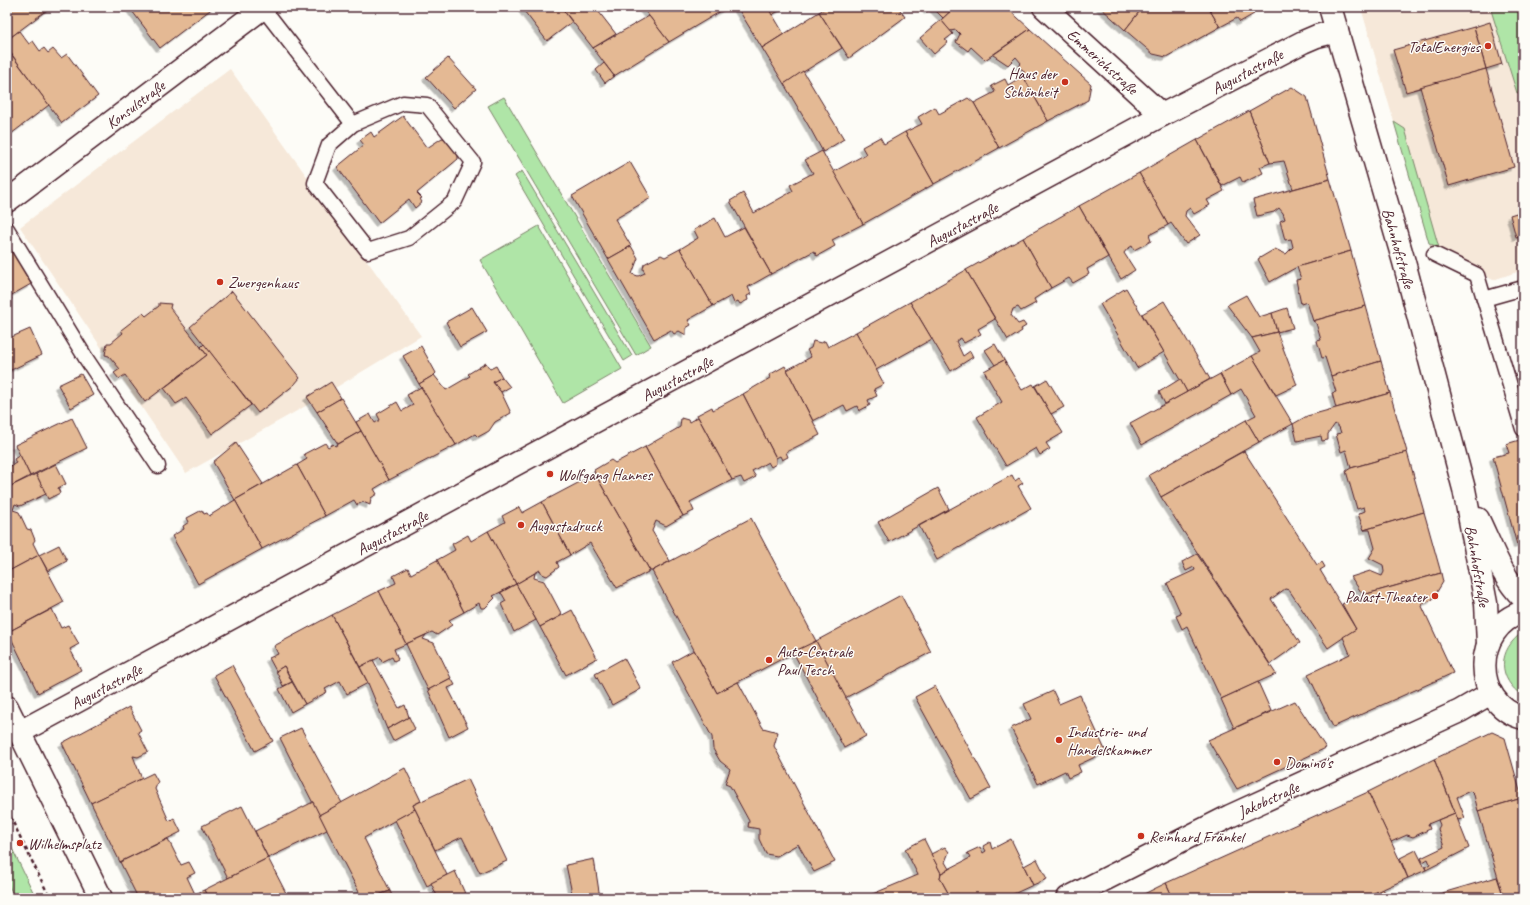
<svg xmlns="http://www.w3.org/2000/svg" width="1530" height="905" viewBox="0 0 1530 905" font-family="Caveat,sans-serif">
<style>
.built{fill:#f6e8d9}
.green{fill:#afe5a7;stroke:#7c8269}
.building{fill:#e4b994;stroke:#4a1f2b;filter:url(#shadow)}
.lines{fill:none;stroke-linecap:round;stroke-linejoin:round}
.lane-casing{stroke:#4a1f2b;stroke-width:17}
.street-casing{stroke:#4a1f2b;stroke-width:25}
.secondary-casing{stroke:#4a1f2b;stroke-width:25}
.path{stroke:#4a1f2b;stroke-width:2.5;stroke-dasharray:4 3;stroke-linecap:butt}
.lane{stroke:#fdfcf7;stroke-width:14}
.street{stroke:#fdfcf7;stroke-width:22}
.secondary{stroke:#fdfcf7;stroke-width:22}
.poi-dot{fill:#c8321e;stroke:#fdfcf7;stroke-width:1.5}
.labels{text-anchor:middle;stroke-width:3;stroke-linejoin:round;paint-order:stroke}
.poi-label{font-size:16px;fill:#4a1f2b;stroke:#fdfcf7;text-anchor:start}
.street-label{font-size:16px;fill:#4a1f2b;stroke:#fdfcf7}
</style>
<defs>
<filter id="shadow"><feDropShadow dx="-3.5" dy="3.5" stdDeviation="0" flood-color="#0004"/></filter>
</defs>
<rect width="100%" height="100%" fill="#fdfcf7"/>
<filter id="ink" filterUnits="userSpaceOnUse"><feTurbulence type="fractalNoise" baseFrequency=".025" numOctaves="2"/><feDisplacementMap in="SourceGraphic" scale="8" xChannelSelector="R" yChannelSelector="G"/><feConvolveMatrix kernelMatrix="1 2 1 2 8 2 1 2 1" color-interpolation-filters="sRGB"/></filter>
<g filter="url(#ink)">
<g class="built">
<polygon points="1365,7 1490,7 1517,93 1523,91 1523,270 1493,280 1430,246 1361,8"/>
<polygon points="230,69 421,336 335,388 331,382 307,397 311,403 186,473 20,227"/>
</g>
<g class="green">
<polygon points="1490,7 1523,7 1523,91 1517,93"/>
<polygon points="504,97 651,346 636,355 488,106"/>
<polygon points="1394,122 1405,129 1439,248 1429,243"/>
<polygon points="522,171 632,356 624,361 515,176"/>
<polygon points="539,226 622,369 563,403 480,260"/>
<path d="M1523 632V696C1497 679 1497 650 1523 632Z"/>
<polygon points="7,838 36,898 15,898 7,882"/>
</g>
<g class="building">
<polygon points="7,7 51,7 7,40"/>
<polygon points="129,7 214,7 160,48"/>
<polygon points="521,7 561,7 572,22 547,41"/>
<polygon points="561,7 595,7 616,34 593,48"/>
<polygon points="642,7 728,7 669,42"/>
<polygon points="737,7 768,7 784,34 762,48"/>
<polygon points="768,7 785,7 772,15"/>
<polygon points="827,7 898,7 905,17 849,58 819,12"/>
<polygon points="925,7 955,7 943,18 932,7 928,11"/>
<polygon points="955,7 1006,7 1030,29 985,60 971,47 968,51 956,42 960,34 956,30 950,31 941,20"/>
<polygon points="1100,7 1143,7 1125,30"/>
<polygon points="1143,7 1208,7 1220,27 1166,57 1153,54 1125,30"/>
<polygon points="1208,7 1256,7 1251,10 1254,14 1240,22 1237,18 1220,27"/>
<polygon points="819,12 842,48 784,84 762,48"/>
<polygon points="649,16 669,42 614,76 593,48"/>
<polygon points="941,20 953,34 945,40 948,42 934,54 920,38"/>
<polygon points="1490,22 1502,64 1486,69 1474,27"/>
<polygon points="1474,27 1486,69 1406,92 1393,50"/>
<polygon points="1030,29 1091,84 1088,100 1048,121 1023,76 1024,71 1018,66 1021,63 1016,57 1008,65 993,55"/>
<polygon points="19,31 29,44 33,41 40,51 44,48 48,53 53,49 61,58 67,54 98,96 62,123 7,48 7,40"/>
<polygon points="11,54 49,105 7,137 7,57"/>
<polygon points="448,58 476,89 454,108 426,77"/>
<polygon points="604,63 614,76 605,83 596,70"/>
<polygon points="1486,69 1514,167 1449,186 1420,87"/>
<polygon points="803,71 844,139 823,152 811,130 784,84"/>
<polygon points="1023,76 1048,121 999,148 974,103 995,92 991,86 1005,79 1008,85"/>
<polygon points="1292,87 1307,97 1330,179 1293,189 1284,161 1270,163 1249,111"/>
<polygon points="968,98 974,103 999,148 934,184 905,132 922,124 918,117 935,107 939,114"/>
<polygon points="1249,111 1270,163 1260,167 1263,173 1243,183 1240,177 1222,186 1197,140"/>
<polygon points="403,116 427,148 442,138 448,139 458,152 458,159 417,193 422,198 420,199 422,202 415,208 409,199 379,223 337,167 364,145 360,140 371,132 374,137"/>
<polygon points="905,132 934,184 863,224 833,172 866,154 862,147 880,137 884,144"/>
<polygon points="1197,140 1224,191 1207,200 1210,205 1194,214 1190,208 1186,211 1185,216 1200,235 1186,244 1171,223 1168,225 1139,173"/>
<polygon points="822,151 863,224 832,240 835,246 817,256 814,251 771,274 730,201 743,193 754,213 793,191 790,185 813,173 805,160"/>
<polygon points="630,162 651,198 615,219 631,246 608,259 572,196"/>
<polygon points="1139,173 1168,225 1149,235 1151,241 1134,250 1132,246 1127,249 1124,253 1135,270 1121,279 1079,206"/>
<polygon points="1330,179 1351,251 1297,267 1270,282 1258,259 1275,249 1286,254 1293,247 1291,239 1285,240 1280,221 1285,219 1283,213 1279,208 1274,212 1257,216 1253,200"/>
<polygon points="1079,206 1108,257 1087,269 1089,274 1073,283 1069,278 1051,288 1023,238"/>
<polygon points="1523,211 1523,235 1516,237 1510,215"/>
<polygon points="715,218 725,237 744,227 771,274 748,287 751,294 747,296 748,300 740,304 738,301 734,303 731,296 713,306 680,249 698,238 694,230"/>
<polygon points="1023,238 1051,288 1034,299 1036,303 1021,311 1018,307 1013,309 1011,315 1018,324 1023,322 1026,326 1021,329 1022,331 1008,340 966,270"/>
<polygon points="7,241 31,284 10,296 12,299 7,301"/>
<polygon points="631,246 638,258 632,274 638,276 645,273 643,269 644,264 661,255 665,257 680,249 713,306 688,320 691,325 686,328 686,335 679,331 674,334 671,330 654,339 608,259"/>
<polygon points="1351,251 1366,306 1313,321 1307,302 1301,304 1296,280 1301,279 1297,267"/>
<polygon points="966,270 995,319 978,329 981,334 964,343 961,338 956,341 963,356 970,351 973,357 951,371 910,302"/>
<polygon points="1126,288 1164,352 1137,368 1100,304"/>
<polygon points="232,291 300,378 294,385 258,413 190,327"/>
<polygon points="1246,295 1259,317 1272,313 1277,332 1252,338 1227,305"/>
<polygon points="1164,301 1210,379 1187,392 1142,314"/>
<polygon points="910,302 932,339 876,370 856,332"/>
<polygon points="159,303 171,304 170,308 207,355 145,402 125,375 119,379 114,373 120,369 109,356 105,355 107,343 111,343 123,333 121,330 143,313 146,316 159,306"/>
<polygon points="1366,306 1381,361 1331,376 1325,357 1322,358 1317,341 1321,340 1316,323 1313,321"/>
<polygon points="472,307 487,332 460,347 446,322"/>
<polygon points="1287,308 1293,328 1277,332 1272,313"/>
<polygon points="30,329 42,355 7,372 7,339"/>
<polygon points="856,332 884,384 874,389 877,396 868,400 870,405 859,411 857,406 847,411 844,405 813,421 787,370 811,357 807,350 811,348 813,341 821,343 825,341 828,347"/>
<polygon points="1277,332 1297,385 1276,395 1252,356 1260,352 1252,338"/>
<polygon points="204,344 251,405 212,434 186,398 176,404 164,388 207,355 201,347"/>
<polygon points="995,344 1004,360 995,365 985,350"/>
<polygon points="421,346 436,373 434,375 419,384 403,356"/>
<polygon points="1252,356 1293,424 1259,442 1246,420 1256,415 1241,389 1231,395 1220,374"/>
<polygon points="1004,360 1022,390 1033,384 1063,433 1046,443 1050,449 1040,455 1036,448 1006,466 977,417 1002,402 984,371"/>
<polygon points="1381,361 1390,393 1336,408 1332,393 1336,392 1331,376"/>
<polygon points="486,363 490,369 496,366 502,377 493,382 501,392 511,413 495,422 489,431 478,437 475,434 456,445 419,384 434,375 446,390 470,376 468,374"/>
<polygon points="785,366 820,435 786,452 788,457 782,460 780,456 776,458 743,394 770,378 769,375"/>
<polygon points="81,374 93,395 71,408 58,385"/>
<polygon points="1220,374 1231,395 1142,445 1130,423"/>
<polygon points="502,377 510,387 501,392 493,382"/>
<polygon points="1047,379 1064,407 1051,414 1035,386"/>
<polygon points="1180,379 1187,392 1165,404 1159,392"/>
<polygon points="331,382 341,398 317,412 307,397"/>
<polygon points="421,387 456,445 389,480 356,422 370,414 375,423 380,420 377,414 397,402 402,411 413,405 407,395"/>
<polygon points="1390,393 1407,452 1351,468 1346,450 1341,452 1336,434 1341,433 1339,427 1335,424 1328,434 1328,440 1322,441 1321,436 1297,441 1293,424 1307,416"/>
<polygon points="743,394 776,458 776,464 771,467 768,462 752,471 756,477 744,483 741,477 732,480 697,415 712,407 713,410"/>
<polygon points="341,398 361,431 338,444 317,412"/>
<polygon points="698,417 732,480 690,502 694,511 683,516 645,447 680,427 681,418 688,420 689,422"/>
<polygon points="72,418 87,448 30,476 15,445"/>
<polygon points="1246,420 1259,442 1161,497 1149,475"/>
<polygon points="361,431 389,480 374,489 377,494 371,498 370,505 363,502 357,505 354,500 325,516 297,465 307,459 304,454 325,443 328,447 333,444 335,446"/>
<polygon points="1523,439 1523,543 1517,545 1493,457 1509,453 1506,444"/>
<polygon points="236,443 263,484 235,500 213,462"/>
<polygon points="645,447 683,516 666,526 656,521 652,531 670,561 652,571 650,571 595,474 594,470 611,460 615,463"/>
<polygon points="1244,451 1317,565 1322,562 1325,567 1320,570 1356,629 1328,648 1289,590 1285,589 1271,599 1300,643 1270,664 1161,497"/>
<polygon points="1407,452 1424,512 1364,530 1358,514 1365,511 1364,507 1357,509 1346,471 1351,468"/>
<polygon points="20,455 30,476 7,488 7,468 16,463 14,459"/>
<polygon points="56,464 66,484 58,488 60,493 48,499 36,474"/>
<polygon points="297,465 325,516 262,549 235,500"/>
<polygon points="36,474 46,494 20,506 15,504 13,510 19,512 27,529 31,530 35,540 33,543 39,555 7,572 7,488"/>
<polygon points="595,474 650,571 617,588 590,543 570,555 542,502"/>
<polygon points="1012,475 1015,481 1019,478 1023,483 1018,486 1031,508 937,560 919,526"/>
<polygon points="938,488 949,509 889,542 878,522"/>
<polygon points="235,500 262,549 198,584 172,536 184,529 183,526 189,522 187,518 202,510 204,514 207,513 209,516"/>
<polygon points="542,502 570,555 557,562 559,567 547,576 542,574 540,570 516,584 488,531 505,522 502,516 519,507 522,513"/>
<polygon points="1424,512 1441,573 1363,595 1351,577 1370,571 1382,576 1384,572 1383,565 1369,558 1375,548 1370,530 1364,530"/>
<polygon points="751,518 816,641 717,693 652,571"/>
<polygon points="488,531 516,584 493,596 495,598 485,608 481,608 479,603 464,612 437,560 455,550 452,544 468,535 471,541"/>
<polygon points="59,545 67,561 48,571 39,555"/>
<polygon points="1197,554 1276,674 1221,699 1187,626 1182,629 1176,616 1181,614 1167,583 1195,570 1194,567 1186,571 1182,562"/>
<polygon points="39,555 64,602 8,632 7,629 7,572"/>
<polygon points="437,560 464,612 449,620 452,625 437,635 432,632 406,644 379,591 396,583 393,576 408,568 411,574"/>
<polygon points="535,573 534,578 544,581 562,615 540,627 516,584"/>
<polygon points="1441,573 1443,582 1432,600 1421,604 1453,673 1333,727 1308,674 1350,654 1343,637 1356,629 1342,604 1363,595"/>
<polygon points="516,584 536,620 514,632 501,604 506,601 502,594 500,593"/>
<polygon points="379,591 406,644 394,649 398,659 394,661 392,657 382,662 380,657 360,667 332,615"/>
<polygon points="901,595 931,652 845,698 816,641"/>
<polygon points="52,609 61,628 68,625 79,644 70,649 81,670 38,693 8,632"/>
<polygon points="572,610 597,658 566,675 540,627"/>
<polygon points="332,615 368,683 347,694 340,681 325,689 327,692 305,704 284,666 276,671 269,658 278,654 274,646"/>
<polygon points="426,635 423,639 434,643 451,678 428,690 406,644"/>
<polygon points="816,641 866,736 844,748 793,652"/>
<polygon points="694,650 717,693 738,682 763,728 778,732 774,746 835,862 814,872 798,844 777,856 766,854 759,839 759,829 748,827 749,821 730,786 725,784 730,769 720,761 713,749 712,737 672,662"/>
<polygon points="624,658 641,689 612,705 595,674"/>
<polygon points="373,660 399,708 405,705 409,717 387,729 368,683 360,667"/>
<polygon points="232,665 273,741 255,751 214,675"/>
<polygon points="284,666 292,682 283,686 276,671"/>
<polygon points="451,678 455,685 448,688 468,727 449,737 428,690"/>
<polygon points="292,682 305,704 291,712 279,689"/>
<polygon points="1258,682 1271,711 1234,728 1221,699"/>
<polygon points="935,686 991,788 971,799 915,697"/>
<polygon points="1053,691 1059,704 1080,695 1106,752 1078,765 1081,772 1068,778 1065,771 1038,784 1011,728 1031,719 1024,704"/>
<polygon points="1295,701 1326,748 1237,789 1208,740"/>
<polygon points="129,707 141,730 138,732 148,752 138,757 133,756 142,779 91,803 62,743"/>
<polygon points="409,717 415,729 393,741 387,729"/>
<polygon points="301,728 342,803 319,815 280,738"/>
<polygon points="1492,732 1505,738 1522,798 1478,811 1474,795 1470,791 1457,797 1465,818 1458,820 1434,759"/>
<polygon points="1434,759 1455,813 1428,824 1430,829 1413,837 1407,835 1391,842 1368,792"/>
<polygon points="405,768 421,801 413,805 415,809 364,838 390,891 370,898 362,898 319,815"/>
<polygon points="153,773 158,782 155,789 169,821 174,818 181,832 120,862 91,803"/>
<polygon points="468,779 507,861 480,873 462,837 435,850 413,805"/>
<polygon points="1368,792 1408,878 1363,898 1173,898 1166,883"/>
<polygon points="1522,798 1523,898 1504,898 1478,811"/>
<polygon points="313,802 327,830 268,858 255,831"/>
<polygon points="242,806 268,858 228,878 202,826"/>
<polygon points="415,809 447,875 427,886 395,820"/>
<polygon points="1455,813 1469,848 1426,870 1425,867 1430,864 1428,859 1423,862 1421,858 1444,847 1438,829 1440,825 1438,820"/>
<polygon points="168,839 181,865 189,862 195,873 187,877 195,894 187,898 138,898 120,862"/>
<polygon points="924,839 941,873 940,878 951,898 863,898 918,875 905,849"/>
<polygon points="1011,839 1033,885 1005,898 951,898 940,878 941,873 970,858 967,853 980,847 983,853 986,851 983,846 990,842 992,849"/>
<polygon points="945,847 949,852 945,862 949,869 941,873 931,854"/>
<polygon points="1416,850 1426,870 1408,878 1400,858"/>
<polygon points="268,858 286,893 275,898 208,898 204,890"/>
<polygon points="594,859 600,898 573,898 566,865"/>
<polygon points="1037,859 1047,879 1033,885 1024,866"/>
<polygon points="455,871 467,898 438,898 431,883"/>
<polygon points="1497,877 1504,898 1425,898"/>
<polygon points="1166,883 1173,898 1136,898"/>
<polygon points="1383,889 1388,898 1363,898"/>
<polygon points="204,890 208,898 187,898 195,894"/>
<polygon points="390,891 393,898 370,898"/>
<polygon points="641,892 650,898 631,898 633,894"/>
</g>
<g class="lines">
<g class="lane-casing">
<g id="lane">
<polyline points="263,8 353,124"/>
<polygon points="403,103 427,105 473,162 455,201 409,238 368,251 315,183 329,145 353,124"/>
<polyline points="7,229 87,360 158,466"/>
<polyline points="1434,254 1477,275 1523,429"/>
<polyline points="1484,299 1523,288"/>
</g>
</g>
<g class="street-casing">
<g id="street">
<polyline points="1044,7 1162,115"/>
<polyline points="7,201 264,7"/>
<polyline points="7,707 101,898"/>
<polyline points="20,732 1162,115 1303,42 1317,36 1337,31"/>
<polyline points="1068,898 1230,816 1460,711 1491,693"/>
</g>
</g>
<g class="secondary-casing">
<g id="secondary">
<polyline points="1330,7 1404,262 1464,489 1486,603 1488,644"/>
<path d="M1478 519C1492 548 1501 576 1523 598"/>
<path d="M1523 612C1472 627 1471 704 1523 718"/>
</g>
</g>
<g class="path">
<polyline points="7,810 50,898"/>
<polyline points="7,824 12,822"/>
</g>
<use href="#lane" class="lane"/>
<use href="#street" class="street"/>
<use href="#secondary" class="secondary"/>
</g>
</g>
<g class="poi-dot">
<circle cx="1488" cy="46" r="4"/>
<circle cx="1065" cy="82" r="4"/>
<circle cx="220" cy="282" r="4"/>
<circle cx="550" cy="474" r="4"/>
<circle cx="521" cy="525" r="4"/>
<circle cx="1435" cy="596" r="4"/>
<circle cx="769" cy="660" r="4"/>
<circle cx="1059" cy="740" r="4"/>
<circle cx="1277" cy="762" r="4"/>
<circle cx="1141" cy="836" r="4"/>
<circle cx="20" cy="843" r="4"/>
</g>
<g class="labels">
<g class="poi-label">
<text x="1480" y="52" text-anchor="end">TotalEnergies</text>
<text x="1057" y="79" text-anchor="end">Haus der<tspan x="1057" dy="18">Schönheit</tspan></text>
<text x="228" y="288">Zwergenhaus</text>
<text x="558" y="480">Wolfgang Hannes</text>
<text x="529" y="531">Augustadruck</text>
<text x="1427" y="602" text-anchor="end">Palast-Theater</text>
<text x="777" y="657">Auto-Centrale<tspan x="777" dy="18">Paul Tesch</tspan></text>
<text x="1067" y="737">Industrie- und<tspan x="1067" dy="18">Handelskammer</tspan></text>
<text x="1285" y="768">Domino's</text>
<text x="1149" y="842">Reinhard Fränkel</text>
<text x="28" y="849">Wilhelmsplatz</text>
</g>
<g class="street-label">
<text transform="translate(1103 61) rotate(42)" y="6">Emmerichstraße</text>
<text transform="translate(1247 71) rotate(-28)" y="6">Augustastraße</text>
<text transform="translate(135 104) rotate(-37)" y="6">Konsulstraße</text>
<text transform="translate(962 224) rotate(-28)" y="6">Augustastraße</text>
<text transform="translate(1399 248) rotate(74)" y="6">Bahnhofstraße</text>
<text transform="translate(677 378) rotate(-28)" y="6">Augustastraße</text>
<text transform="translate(392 532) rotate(-28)" y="6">Augustastraße</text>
<text transform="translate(1478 566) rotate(80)" y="6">Bahnhofstraße</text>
<text transform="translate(106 686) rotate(-28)" y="6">Augustastraße</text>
<text transform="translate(1268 799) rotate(-24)" y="6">Jakobstraße</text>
</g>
</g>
<rect width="1530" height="905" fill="none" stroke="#fdfcf7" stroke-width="24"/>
<rect x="12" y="12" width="1506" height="881" fill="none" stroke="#4a1f2b" stroke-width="1.5" filter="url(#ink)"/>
</svg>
